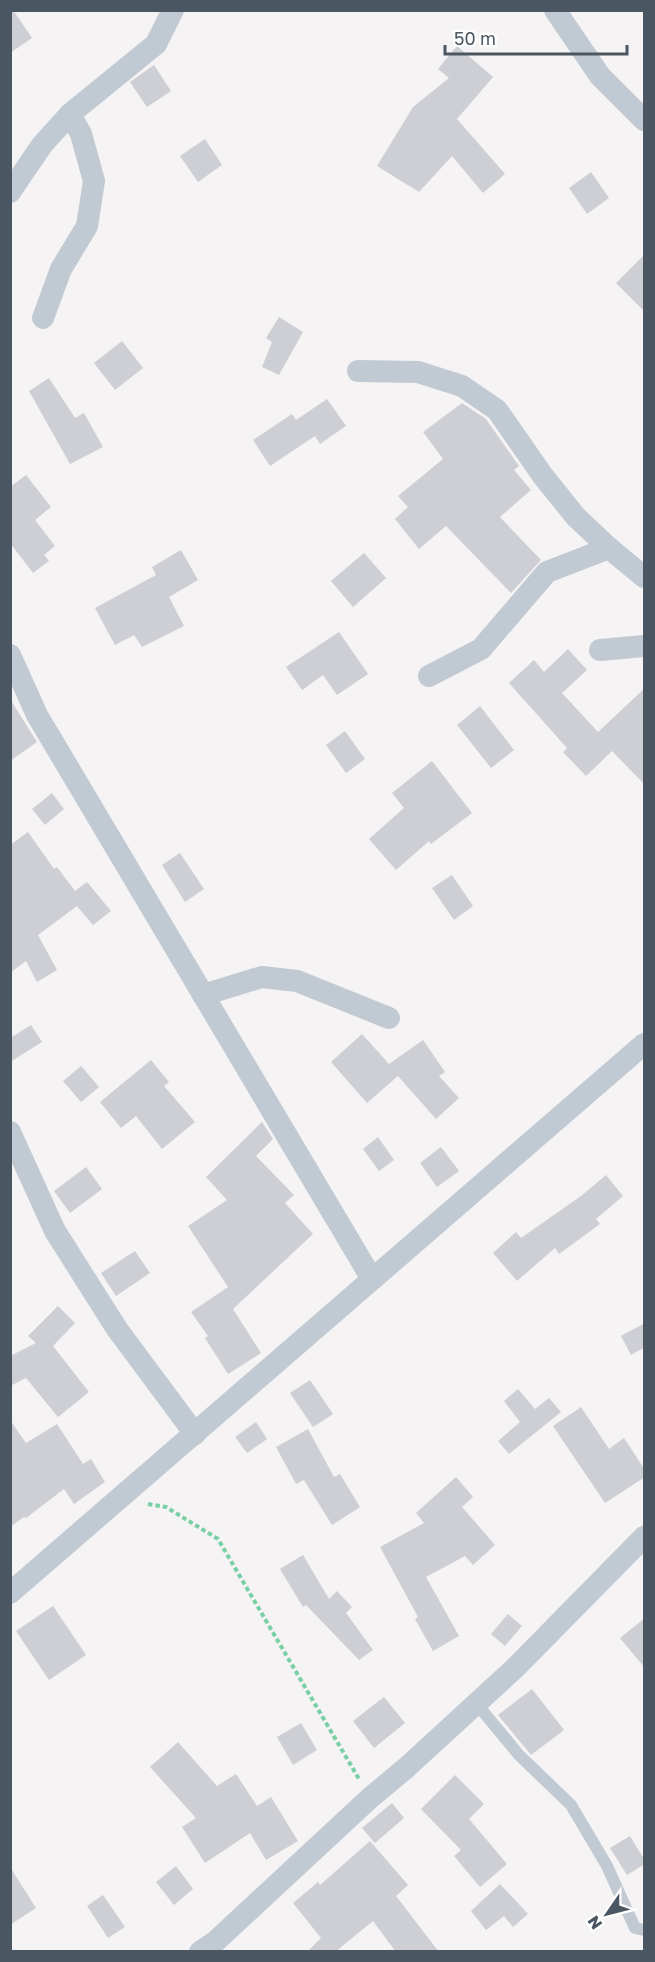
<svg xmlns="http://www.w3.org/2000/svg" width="655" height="1962" viewBox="0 0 655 1962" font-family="'Golos Text',sans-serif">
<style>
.building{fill:#cdcfd5}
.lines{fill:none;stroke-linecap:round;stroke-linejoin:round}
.path{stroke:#7ad0a6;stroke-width:4;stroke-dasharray:4.5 3;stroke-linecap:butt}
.lane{stroke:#c1cad2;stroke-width:12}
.street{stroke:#c1cad2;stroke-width:22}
</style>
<rect width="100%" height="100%" fill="#f5f3f3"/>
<g class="building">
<polygon points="10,10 13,10 32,38 10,53"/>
<polygon points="457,46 493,77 457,119 505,174 483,193 452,156 419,192 377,166 413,107 449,78 438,69"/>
<polygon points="154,65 171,91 147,107 130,82"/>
<polygon points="205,139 222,165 198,182 180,156"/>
<polygon points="591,172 609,198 587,214 569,188"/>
<polygon points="645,254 645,312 616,283"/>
<polygon points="279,317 303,332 279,375 262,367 272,342 266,338"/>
<polygon points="122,341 143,368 115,390 94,363"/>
<polygon points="49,378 75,418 84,413 103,447 70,464 29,391"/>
<polygon points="327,399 346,426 320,444 315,436 270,466 253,440 292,414 296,420"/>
<polygon points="462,403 486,419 519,466 514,470 531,490 500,517 541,560 511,593 446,526 419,549 395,519 408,507 398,496 443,459 423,432"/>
<polygon points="26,475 51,507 35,520 55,546 44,555 49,561 33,573 10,543 10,487"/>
<polygon points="181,550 198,580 169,597 184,626 142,647 134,635 115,645 95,608 156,575 152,567"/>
<polygon points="364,553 386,578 353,607 331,581"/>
<polygon points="339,632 368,674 337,695 323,675 302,690 286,667"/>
<polygon points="568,649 587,670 562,693 598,732 645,688 645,785 612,751 586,776 563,752 567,748 509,683 534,660 544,672"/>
<polygon points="10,699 37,742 10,761"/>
<polygon points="480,706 514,750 491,768 457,725"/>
<polygon points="345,731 365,759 346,773 326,745"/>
<polygon points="432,761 472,813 431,844 429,841 396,870 369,839 404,808 392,793"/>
<polygon points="52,793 64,809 45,825 32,809"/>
<polygon points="28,832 54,869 57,867 75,891 87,882 111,911 93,925 77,906 38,935 57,970 37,982 26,961 10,973 10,845"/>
<polygon points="180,853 204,889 185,902 162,865"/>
<polygon points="452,875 473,906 454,920 432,888"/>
<polygon points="31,1025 42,1042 10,1062 10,1038"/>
<polygon points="362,1034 389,1064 423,1040 445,1072 439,1076 459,1098 436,1119 398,1076 367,1103 331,1062"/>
<polygon points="151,1060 169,1082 164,1086 195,1122 162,1149 136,1116 121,1128 100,1102"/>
<polygon points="81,1066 99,1087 81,1102 63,1081"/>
<polygon points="262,1122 273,1139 256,1156 294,1195 285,1203 313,1234 233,1309 261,1353 228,1374 205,1338 208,1336 191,1312 228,1287 188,1226 227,1200 206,1177"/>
<polygon points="378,1137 394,1160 379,1171 363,1149"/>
<polygon points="441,1147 459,1171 437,1187 420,1163"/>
<polygon points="86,1167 102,1189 70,1213 54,1191"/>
<polygon points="606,1175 623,1196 596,1219 600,1224 559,1254 555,1248 517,1281 493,1253 516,1232 521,1238 581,1196"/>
<polygon points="135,1251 150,1273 116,1296 101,1273"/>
<polygon points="58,1306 75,1323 53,1346 89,1392 58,1417 26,1378 10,1386 10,1356 36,1343 28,1336"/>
<polygon points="645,1323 645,1347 631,1355 621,1336"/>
<polygon points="310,1380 333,1414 313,1427 290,1393"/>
<polygon points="518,1389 535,1409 549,1398 561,1412 509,1454 498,1441 520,1422 504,1401"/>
<polygon points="581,1407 609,1449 624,1438 645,1470 645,1477 605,1503 553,1426"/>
<polygon points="10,1420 26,1443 57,1424 83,1464 91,1459 105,1482 74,1504 64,1489 26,1518 24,1517 10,1527"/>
<polygon points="256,1422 267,1439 247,1453 235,1437"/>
<polygon points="308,1429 334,1477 340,1474 360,1507 332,1525 304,1480 296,1484 276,1447"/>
<polygon points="456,1477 473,1497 462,1507 495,1545 473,1565 465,1556 426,1577 459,1636 433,1651 415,1619 418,1617 380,1547 424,1523 416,1513"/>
<polygon points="303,1555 329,1599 337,1591 352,1607 346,1613 373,1650 359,1660 306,1605 303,1607 280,1569"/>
<polygon points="53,1606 86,1655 49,1680 16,1631"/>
<polygon points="508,1614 522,1626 505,1646 491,1634"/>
<polygon points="645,1618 645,1668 620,1638"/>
<polygon points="532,1689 564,1730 531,1755 498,1715"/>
<polygon points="384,1697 405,1723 374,1748 353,1721"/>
<polygon points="301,1723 317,1750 293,1765 277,1737"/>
<polygon points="178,1742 217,1786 236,1774 257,1806 271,1797 298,1841 266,1860 250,1833 205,1863 182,1827 196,1818 150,1767"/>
<polygon points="455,1775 484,1804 469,1819 507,1864 480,1887 454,1856 461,1850 421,1809"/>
<polygon points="392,1803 404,1818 375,1843 362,1828"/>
<polygon points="630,1836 645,1861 645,1864 627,1875 610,1848"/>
<polygon points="370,1841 408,1885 396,1896 439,1952 396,1952 373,1921 335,1952 307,1952 321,1938 293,1903 318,1882 320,1885"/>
<polygon points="176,1866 193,1889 174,1905 156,1882"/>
<polygon points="10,1867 36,1908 10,1925"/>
<polygon points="500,1884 528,1914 513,1927 504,1916 486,1930 471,1911"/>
<polygon points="103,1895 125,1927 108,1938 87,1906"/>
</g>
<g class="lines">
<polyline class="path" points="148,1504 166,1507 218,1539 359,1779"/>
<polyline class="lane" points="476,1703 519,1755 571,1805 607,1866 635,1928 644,1930"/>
<g class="street">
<polyline points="555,10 600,76 644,120"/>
<polyline points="10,192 42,145 70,114 156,44 173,10"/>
<polyline points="43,318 61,269 87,226 94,181 81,134 70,114"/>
<polyline points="358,371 418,372 462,386 497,410 543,476 576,517 609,548 644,577"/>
<polyline points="600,650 644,646"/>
<polyline points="10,655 37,715 372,1279"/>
<polyline points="429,676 481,649 547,572 609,548"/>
<polyline points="203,995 262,977 297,981 389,1018"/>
<polyline points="10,1132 55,1231 117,1329 195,1434"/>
<polyline points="10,1593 644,1044"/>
<polyline points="200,1952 216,1941 370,1798 406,1768 515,1668 644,1537"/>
</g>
</g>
<rect width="655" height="1962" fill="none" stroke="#4a5661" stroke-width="24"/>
<g transform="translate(607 1914) rotate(235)" stroke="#ffffff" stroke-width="4.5" paint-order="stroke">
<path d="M0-4.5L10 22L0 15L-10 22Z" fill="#4a5661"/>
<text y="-9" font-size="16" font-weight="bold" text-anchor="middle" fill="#4a5661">N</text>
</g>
<path d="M445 45v9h182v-9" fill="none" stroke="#4a5661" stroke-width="3"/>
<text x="454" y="45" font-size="18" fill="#4a5661" stroke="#ffffff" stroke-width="4.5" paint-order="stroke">50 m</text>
</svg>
